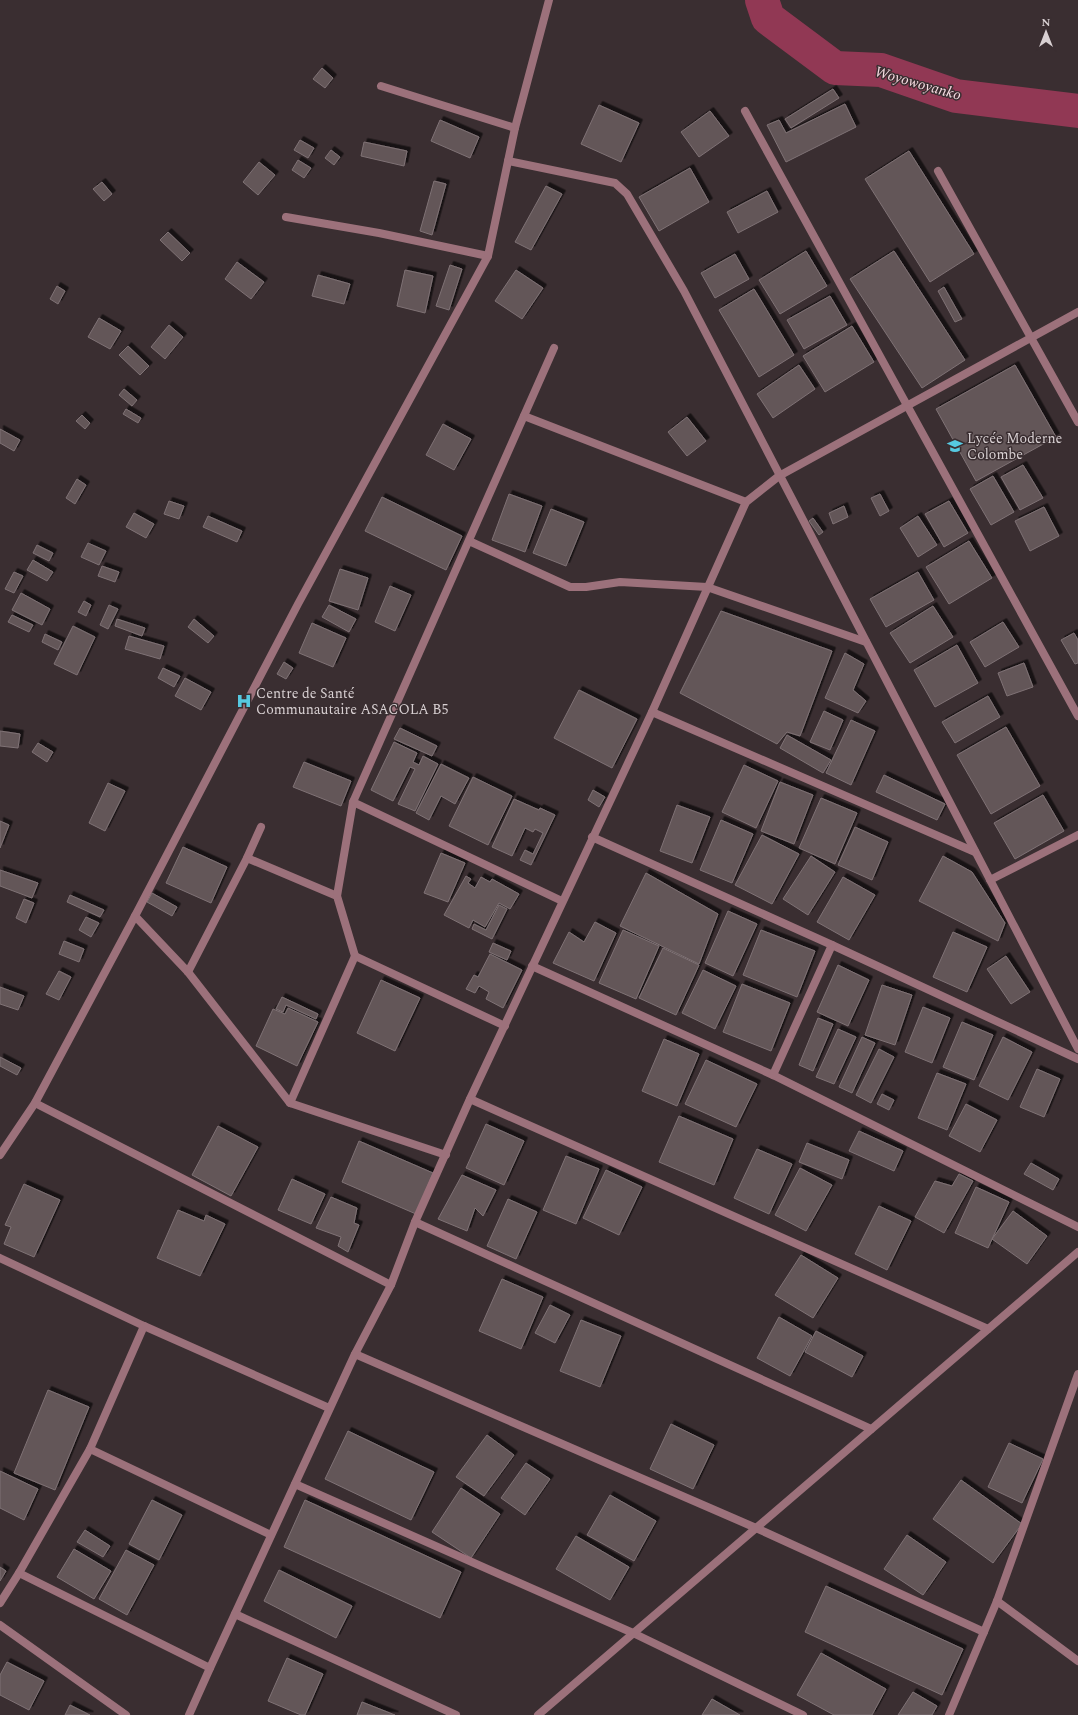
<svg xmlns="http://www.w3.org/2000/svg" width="1078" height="1715" viewBox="0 0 1078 1715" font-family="Spectral,serif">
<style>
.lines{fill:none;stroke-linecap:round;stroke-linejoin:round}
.river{stroke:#913854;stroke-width:34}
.building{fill:#635658;stroke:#7f7275;filter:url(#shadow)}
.street{stroke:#9c717b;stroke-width:8}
.labels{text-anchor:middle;stroke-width:3;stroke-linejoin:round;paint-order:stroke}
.poi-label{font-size:14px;fill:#d8d0d2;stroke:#3a2e31;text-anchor:start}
.water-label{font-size:15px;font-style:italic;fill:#f6dbe1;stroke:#3a2e31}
</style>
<defs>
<filter id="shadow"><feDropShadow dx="3.5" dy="-3.5" stdDeviation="0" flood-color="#0009"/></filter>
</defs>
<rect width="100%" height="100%" fill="#3a2e31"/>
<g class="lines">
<polyline class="river" points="762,0 768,18 835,68 881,70 956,96 1078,111"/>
</g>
<g class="building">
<polygon points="322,68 333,78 325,88 313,79"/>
<polygon points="833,89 839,98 791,128 785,119"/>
<polygon points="845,104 856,127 786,162 767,125 779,120 786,133"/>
<polygon points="599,105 639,123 621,162 581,144"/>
<polygon points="710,111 729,136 699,157 681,132"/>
<polygon points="440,120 479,137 470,158 431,141"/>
<polygon points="300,140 314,148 308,158 294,150"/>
<polygon points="364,142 407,151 404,166 361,156"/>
<polygon points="331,150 340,157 334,165 325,158"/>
<polygon points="909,151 974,254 930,282 865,179"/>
<polygon points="298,160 311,168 304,178 292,170"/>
<polygon points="259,162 275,175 258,195 243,182"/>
<polygon points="690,168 709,202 659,231 639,197"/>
<polygon points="434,181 446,184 432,235 420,231"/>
<polygon points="102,182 112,194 104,201 93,189"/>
<polygon points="546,186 562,194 531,250 515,242"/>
<polygon points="767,191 778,212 738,233 727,212"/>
<polygon points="168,232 190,253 182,261 160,240"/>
<polygon points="806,251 827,286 780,314 759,280"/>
<polygon points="894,251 965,360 922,388 850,279"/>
<polygon points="735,254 749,279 715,298 701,273"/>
<polygon points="237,262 264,282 251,299 225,279"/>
<polygon points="450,265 462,269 449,310 436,306"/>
<polygon points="405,270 433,276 425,313 397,306"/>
<polygon points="516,270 543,288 522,319 495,301"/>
<polygon points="318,275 350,284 344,304 312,296"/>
<polygon points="57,286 65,291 58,304 50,299"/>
<polygon points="944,287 962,319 955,322 938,291"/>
<polygon points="754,289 794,355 759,377 719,310"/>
<polygon points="830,296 847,325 804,349 787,320"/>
<polygon points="99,318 121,331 110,349 88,337"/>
<polygon points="169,325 183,337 165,359 151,347"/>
<polygon points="852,326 874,362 825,392 803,356"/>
<polygon points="128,346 149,366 140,375 119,355"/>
<polygon points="799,365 815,389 773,418 757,394"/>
<polygon points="1015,365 1056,437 976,481 936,409"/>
<polygon points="124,389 137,400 132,406 119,395"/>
<polygon points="126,409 141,418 138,423 123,414"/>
<polygon points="82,415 90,423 85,429 76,421"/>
<polygon points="687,417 706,441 687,456 668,432"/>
<polygon points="443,424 471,439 454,470 426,455"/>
<polygon points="0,429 20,440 14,451 0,443"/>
<polygon points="1023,465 1043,498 1020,510 1001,477"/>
<polygon points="993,476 1014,512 991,525 970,489"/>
<polygon points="77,479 86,485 75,504 66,498"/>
<polygon points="509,494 542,506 525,552 492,540"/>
<polygon points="880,494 889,511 880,516 871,498"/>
<polygon points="382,497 462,536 446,570 365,531"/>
<polygon points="169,501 184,506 179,519 164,514"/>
<polygon points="949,501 968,533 944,547 925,514"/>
<polygon points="844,506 848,517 833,524 829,513"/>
<polygon points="1044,507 1059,536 1030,551 1015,521"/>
<polygon points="551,509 584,522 566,566 533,553"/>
<polygon points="134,513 154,524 146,538 126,527"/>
<polygon points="208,516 242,531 237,542 203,527"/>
<polygon points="918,516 937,545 918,557 900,528"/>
<polygon points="813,518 823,532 819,535 809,521"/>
<polygon points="969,541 992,578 949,604 926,567"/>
<polygon points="88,543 106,551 99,565 81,557"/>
<polygon points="37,545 53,553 49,561 33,553"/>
<polygon points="33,560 53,572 47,581 27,570"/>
<polygon points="102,566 119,572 115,582 98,576"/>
<polygon points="340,569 368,578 358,610 329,601"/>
<polygon points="14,572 23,576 14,593 5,589"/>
<polygon points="918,572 934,600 886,627 870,599"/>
<polygon points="390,586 411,595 395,631 375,622"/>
<polygon points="21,593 50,609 42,625 12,610"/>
<polygon points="84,601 91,605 86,616 78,612"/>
<polygon points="109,605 118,609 108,629 100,625"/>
<polygon points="329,605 356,619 349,632 322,617"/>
<polygon points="933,606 953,637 910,663 890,633"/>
<polygon points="721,611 832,651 800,736 787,732 777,744 680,693"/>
<polygon points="12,615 33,625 29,632 8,622"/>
<polygon points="117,619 145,628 142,636 115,626"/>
<polygon points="194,619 214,636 208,643 188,627"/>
<polygon points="1003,622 1019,647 985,667 970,642"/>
<polygon points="312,623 346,638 333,667 299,653"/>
<polygon points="73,626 95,637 77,675 54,664"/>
<polygon points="1074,633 1078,640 1078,663 1075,664 1061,640"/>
<polygon points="45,634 62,642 58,650 42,642"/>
<polygon points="129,636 164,646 160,659 125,649"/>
<polygon points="957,645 978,683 935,707 914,670"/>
<polygon points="845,653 864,664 853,690 866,701 858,713 825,698"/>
<polygon points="284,662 293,668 286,679 277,674"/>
<polygon points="1024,663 1033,687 1007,696 998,673"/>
<polygon points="163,668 180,676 174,687 158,678"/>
<polygon points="185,678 211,692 201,710 175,696"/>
<polygon points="579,690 637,719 612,768 554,738"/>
<polygon points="988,696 1000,717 955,743 942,722"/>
<polygon points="824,711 843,720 830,750 810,742"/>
<polygon points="851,720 875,731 851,785 826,773"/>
<polygon points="1006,727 1040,786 991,814 957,755"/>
<polygon points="400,728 437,746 432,756 394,739"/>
<polygon points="0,731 20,734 18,748 0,746"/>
<polygon points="787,735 831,760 823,773 780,748"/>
<polygon points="394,742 417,753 413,762 419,765 423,756 438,764 415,811 398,804 415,769 410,767 393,801 371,790"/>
<polygon points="38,743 53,752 47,762 32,752"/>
<polygon points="304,762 351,781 341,806 293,787"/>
<polygon points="441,764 469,778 455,804 441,796 429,820 416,813"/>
<polygon points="744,765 778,781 756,828 722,812"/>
<polygon points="884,775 945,804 937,820 876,792"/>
<polygon points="473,777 512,796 488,845 449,826"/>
<polygon points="780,782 813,795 794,844 761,831"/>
<polygon points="108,783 125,791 105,831 89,823"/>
<polygon points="593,790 605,797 599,807 588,800"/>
<polygon points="1043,795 1064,831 1015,859 994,823"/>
<polygon points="821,798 857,813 835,864 799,848"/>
<polygon points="514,799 539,810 540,808 555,815 531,865 520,860 525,850 533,854 543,833 535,829 533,832 525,828 512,856 492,847"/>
<polygon points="677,805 710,817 692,863 660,851"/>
<polygon points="721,820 753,834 732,883 700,870"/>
<polygon points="0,821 9,825 0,848"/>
<polygon points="855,827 888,842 872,880 838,865"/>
<polygon points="762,835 799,854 772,904 735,885"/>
<polygon points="183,847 227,867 211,903 166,883"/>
<polygon points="441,853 465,863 448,902 424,893"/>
<polygon points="811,856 835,872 808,915 783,899"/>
<polygon points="943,856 972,872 1005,923 998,941 919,901"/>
<polygon points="0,870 38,883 32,898 0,886"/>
<polygon points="646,873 718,914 699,964 620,926"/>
<polygon points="466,876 471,879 468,883 475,888 481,877 490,882 492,879 519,894 510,909 499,903 485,927 473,920 469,928 444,915"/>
<polygon points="843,877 875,895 849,940 817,922"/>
<polygon points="152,893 177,907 172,916 147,902"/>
<polygon points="70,895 104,910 100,917 67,902"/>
<polygon points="24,899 34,903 26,923 16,918"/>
<polygon points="499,905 507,909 492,939 472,929 474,924 486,930"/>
<polygon points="728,911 757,924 733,976 705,963"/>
<polygon points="86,917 99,923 91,937 79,930"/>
<polygon points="595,922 616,933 594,981 553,963 569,932 584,942"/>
<polygon points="623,930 659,946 636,999 599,983"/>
<polygon points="761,930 815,951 797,997 743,975"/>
<polygon points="953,932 987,947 967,992 933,977"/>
<polygon points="64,941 84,949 79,962 59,954"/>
<polygon points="493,943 511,951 507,960 489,952"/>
<polygon points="663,948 699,965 676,1015 639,998"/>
<polygon points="490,954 522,970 503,1008 486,999 489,992 479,986 475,993 466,989 474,975 478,977"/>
<polygon points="1006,956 1030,992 1011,1004 987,969"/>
<polygon points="838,965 869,980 848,1026 817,1012"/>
<polygon points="703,970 736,986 715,1029 682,1013"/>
<polygon points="59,971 71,977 59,1000 46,994"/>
<polygon points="381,980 420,998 395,1051 357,1033"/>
<polygon points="742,984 790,1003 771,1051 723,1032"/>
<polygon points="882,985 912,995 895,1045 865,1035"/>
<polygon points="0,987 24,996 18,1010 0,1004"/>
<polygon points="282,997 318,1014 316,1019 286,1005 283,1012 276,1009"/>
<polygon points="923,1007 950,1018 932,1063 905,1052"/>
<polygon points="288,1008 318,1022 297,1066 256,1046 273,1009 285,1014"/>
<polygon points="818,1018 833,1024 813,1071 799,1065"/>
<polygon points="962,1022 993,1035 974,1080 943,1067"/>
<polygon points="838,1029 856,1037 834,1084 816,1077"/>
<polygon points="862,1037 875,1043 852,1093 839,1087"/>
<polygon points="1003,1037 1032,1052 1008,1100 979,1086"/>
<polygon points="664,1039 699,1054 677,1106 642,1091"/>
<polygon points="879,1049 894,1057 871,1103 856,1095"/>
<polygon points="0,1057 21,1068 17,1075 0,1066"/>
<polygon points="706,1060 757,1084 736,1127 685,1104"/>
<polygon points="1037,1069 1060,1079 1044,1117 1020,1107"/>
<polygon points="937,1073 966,1084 947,1130 918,1118"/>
<polygon points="882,1094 894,1100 889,1110 877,1104"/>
<polygon points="966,1104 997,1120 980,1152 949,1136"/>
<polygon points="679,1116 733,1139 714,1185 659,1162"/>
<polygon points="486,1124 524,1141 504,1185 466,1168"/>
<polygon points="218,1126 258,1147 231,1196 192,1175"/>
<polygon points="859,1131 903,1151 894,1171 849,1151"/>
<polygon points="359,1141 433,1173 416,1214 342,1182"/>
<polygon points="807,1143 849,1160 842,1179 799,1162"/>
<polygon points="757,1149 792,1164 769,1214 734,1198"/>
<polygon points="566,1156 599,1169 576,1224 543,1210"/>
<polygon points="1031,1163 1059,1179 1053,1190 1024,1174"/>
<polygon points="800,1168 832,1185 806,1231 775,1215"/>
<polygon points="606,1170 642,1187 619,1235 583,1218"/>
<polygon points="959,1174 973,1181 944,1233 915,1217 935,1181 952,1186"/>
<polygon points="462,1175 496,1190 483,1216 475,1208 467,1231 438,1219"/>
<polygon points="292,1179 325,1194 311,1224 278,1210"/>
<polygon points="24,1184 60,1200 34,1257 4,1244 11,1227 5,1225"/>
<polygon points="976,1187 1009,1202 988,1248 955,1233"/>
<polygon points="331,1197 357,1208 354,1223 359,1225 348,1252 338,1246 341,1237 316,1228"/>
<polygon points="508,1199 537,1212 516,1259 487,1246"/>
<polygon points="879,1206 911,1221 887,1270 855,1254"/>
<polygon points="178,1210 204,1221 206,1215 225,1224 200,1276 157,1258"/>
<polygon points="1013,1211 1047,1236 1027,1264 992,1239"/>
<polygon points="801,1255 838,1278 813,1318 775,1295"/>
<polygon points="502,1279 543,1297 521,1349 479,1331"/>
<polygon points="550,1305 570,1315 555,1343 535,1333"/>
<polygon points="779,1317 812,1336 790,1376 757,1358"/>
<polygon points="581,1320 621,1336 600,1387 560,1371"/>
<polygon points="816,1331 863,1356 852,1377 805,1352"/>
<polygon points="48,1390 89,1407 55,1490 14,1473"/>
<polygon points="671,1424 714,1445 693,1489 650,1469"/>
<polygon points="348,1431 434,1472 411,1520 325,1479"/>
<polygon points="487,1435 514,1455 484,1496 456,1477"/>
<polygon points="1009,1443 1043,1459 1022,1503 988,1487"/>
<polygon points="526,1463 550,1479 525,1515 501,1498"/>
<polygon points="0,1471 38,1489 24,1520 0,1508"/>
<polygon points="961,1480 1022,1524 993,1563 933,1519"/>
<polygon points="461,1488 500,1514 471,1558 432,1532"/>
<polygon points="610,1495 656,1521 634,1561 587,1535"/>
<polygon points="152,1500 182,1515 159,1560 129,1544"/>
<polygon points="305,1500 461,1572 440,1618 284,1547"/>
<polygon points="85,1530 110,1546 103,1557 77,1542"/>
<polygon points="907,1535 946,1562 923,1595 884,1569"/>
<polygon points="576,1536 629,1567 610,1600 556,1569"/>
<polygon points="74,1549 111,1571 94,1599 57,1577"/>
<polygon points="126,1550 154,1565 127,1615 99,1599"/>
<polygon points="0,1567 6,1571 0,1581"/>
<polygon points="279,1570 352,1606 336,1638 264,1601"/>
<polygon points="826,1586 963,1649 942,1695 805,1632"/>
<polygon points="821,1653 886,1689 872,1715 834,1715 797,1695"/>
<polygon points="287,1658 323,1674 305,1715 301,1715 268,1701"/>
<polygon points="7,1662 44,1681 29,1710 0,1695 0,1675"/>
<polygon points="913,1692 937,1706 932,1715 898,1715"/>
<polygon points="712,1699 740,1715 702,1715"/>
<polygon points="362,1702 395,1715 357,1715"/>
<polygon points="70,1705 90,1715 65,1715"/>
</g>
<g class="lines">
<g class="street">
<polyline points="381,86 515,128"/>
<polyline points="745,111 1078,716"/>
<polyline points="508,161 615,183 627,194 684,291 1078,1049"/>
<polyline points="938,171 1078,422"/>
<polyline points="286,217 379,233 488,256"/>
<polyline points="524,416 746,502"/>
<polyline points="469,541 570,587 586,587 620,582 707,587 866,642"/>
<polyline points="652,712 975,852"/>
<polyline points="353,802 562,901"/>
<polyline points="592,837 832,945 1078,1059"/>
<polyline points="247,858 337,896 355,956 290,1103"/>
<polyline points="990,880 1078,835"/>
<polyline points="337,896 353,802 554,348"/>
<polyline points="135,916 188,972 290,1103 446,1155"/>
<polyline points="355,956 505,1026"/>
<polyline points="532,966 773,1075 1078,1227"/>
<polyline points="188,972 247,858 261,827"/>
<polyline points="773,1075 832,945"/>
<polyline points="470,1099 988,1329"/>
<polyline points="35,1103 391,1285"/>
<polyline points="0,1155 35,1103 135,916 298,604 488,256 515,128 549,0"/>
<polyline points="415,1222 871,1429"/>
<polyline points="0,1258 144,1326 329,1408"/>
<polyline points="355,1354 756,1528 984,1632"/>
<polyline points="90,1449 271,1535"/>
<polyline points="295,1484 633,1633 803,1715"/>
<polyline points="19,1573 210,1668"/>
<polyline points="997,1601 1078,1661"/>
<polyline points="0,1603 19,1573 90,1449 144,1326"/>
<polyline points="235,1614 456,1715"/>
<polyline points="0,1625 126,1715"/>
<polyline points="189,1715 210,1668 355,1354 391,1285 415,1222 470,1099 652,712 746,502 779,476 1078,312"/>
<polyline points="538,1715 1078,1252"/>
<polyline points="949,1715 997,1601 1078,1374"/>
</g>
</g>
<defs>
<g id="school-bare" transform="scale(1.2)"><path d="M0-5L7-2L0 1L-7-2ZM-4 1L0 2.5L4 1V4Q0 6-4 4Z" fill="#56c9e1" stroke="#3a2e31" stroke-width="2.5" paint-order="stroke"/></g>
<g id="hospital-bare" transform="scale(1.2)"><path d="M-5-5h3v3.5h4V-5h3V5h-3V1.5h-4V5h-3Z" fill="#56c9e1" stroke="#3a2e31" stroke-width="2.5" paint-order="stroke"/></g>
</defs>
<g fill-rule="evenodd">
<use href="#school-bare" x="955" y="446"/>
<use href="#hospital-bare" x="244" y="701"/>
</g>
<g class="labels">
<g class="poi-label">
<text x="967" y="443">Lycée Moderne<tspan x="967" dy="16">Colombe</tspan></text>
<text x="256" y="698">Centre de Santé<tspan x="256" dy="16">Communautaire ASACOLA B5</tspan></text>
</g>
<g class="water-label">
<text transform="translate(918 83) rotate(16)" y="5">Woyowoyanko</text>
</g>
</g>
<g transform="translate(1046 32)" stroke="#3a2e31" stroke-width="3" paint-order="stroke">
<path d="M0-3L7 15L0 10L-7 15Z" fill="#d8d0d2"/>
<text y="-6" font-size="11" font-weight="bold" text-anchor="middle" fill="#d8d0d2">N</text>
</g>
</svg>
